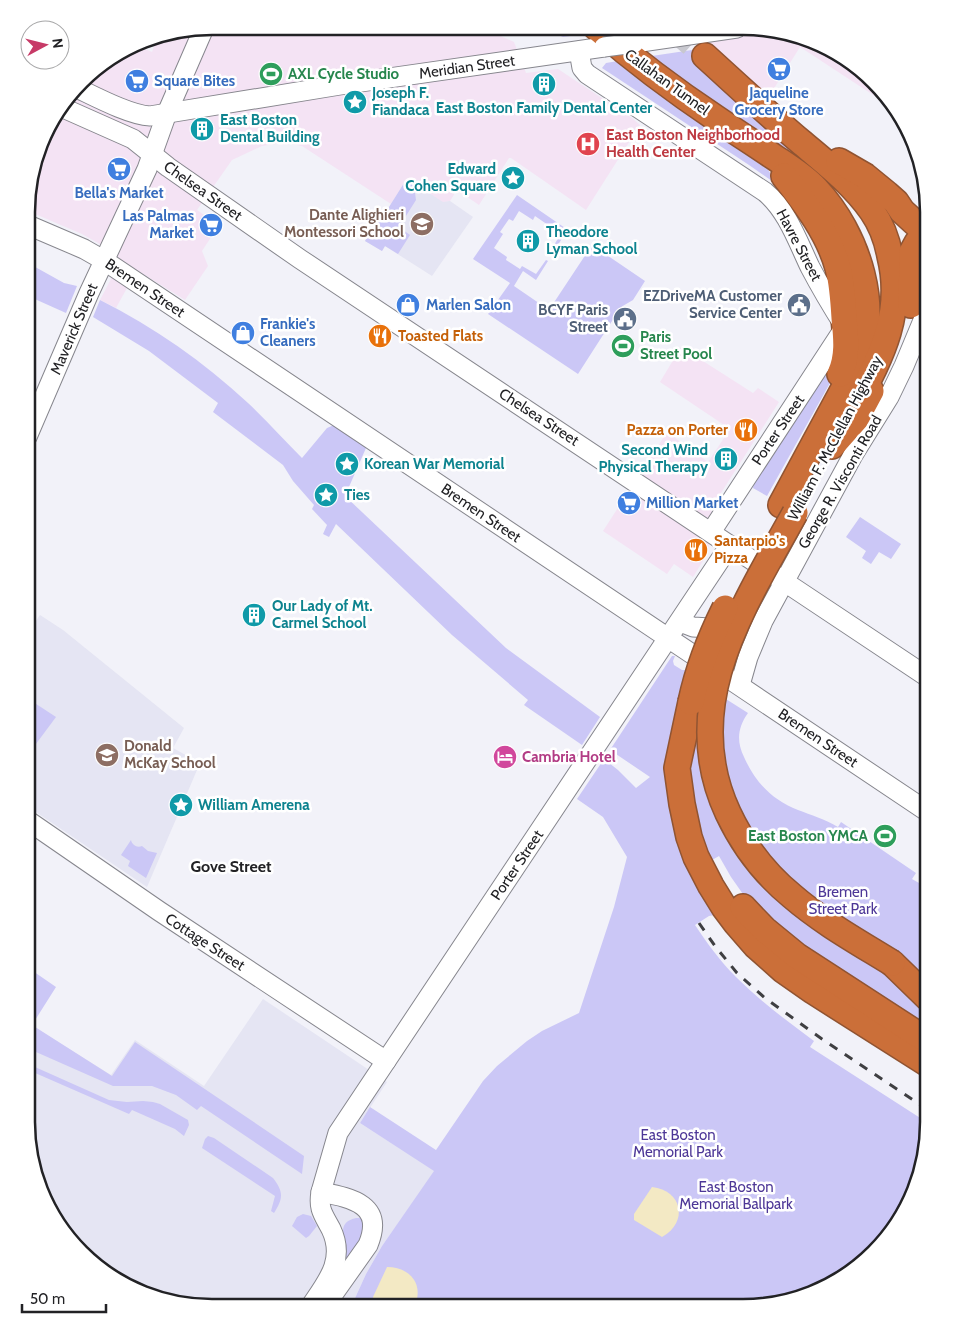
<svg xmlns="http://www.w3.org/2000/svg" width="955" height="1334" viewBox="0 0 955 1334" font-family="Cabin,sans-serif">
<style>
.commercial{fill:#f4e3f4}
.built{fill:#e5e5f3}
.green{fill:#cbc7f6}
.sand{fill:#f3e9c4}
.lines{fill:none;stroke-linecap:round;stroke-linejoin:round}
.highway-tunnel{stroke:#c8c8cf;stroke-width:25;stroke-dasharray:25 12;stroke-linecap:butt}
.secondary-casing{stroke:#86868d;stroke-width:21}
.highway-casing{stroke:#905432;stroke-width:28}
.secondary{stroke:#fff;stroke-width:19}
.highway{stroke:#cb6f39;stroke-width:25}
.rail{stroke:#3f3f42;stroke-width:3;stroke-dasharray:9 9;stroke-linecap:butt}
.secondary-bridge-casing{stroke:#86868d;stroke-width:21;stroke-linecap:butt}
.highway-bridge-casing{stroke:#905432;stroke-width:28;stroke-linecap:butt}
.secondary-bridge{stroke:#fff;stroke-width:19}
.highway-bridge{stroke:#cb6f39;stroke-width:25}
.labels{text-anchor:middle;stroke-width:5;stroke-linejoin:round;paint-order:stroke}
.street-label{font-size:15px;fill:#222225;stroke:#fff}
.leisure-label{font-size:15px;font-weight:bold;fill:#27864d;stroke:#fff;text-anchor:start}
.shop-label{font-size:15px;font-weight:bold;fill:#366cbe;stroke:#fff;text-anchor:start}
.culture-label{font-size:15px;font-weight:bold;fill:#0d838f;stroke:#fff;text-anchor:start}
.health-label{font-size:15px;font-weight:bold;fill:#be3a42;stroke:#fff;text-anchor:start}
.education-label{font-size:15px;font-weight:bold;fill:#785e54;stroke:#fff;text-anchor:end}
.service-label{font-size:15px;font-weight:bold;fill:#4e5e75;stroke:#fff;text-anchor:end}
.food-label{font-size:15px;font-weight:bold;fill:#c56008;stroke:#fff;text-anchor:start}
.hotel-label{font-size:15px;font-weight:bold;fill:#b23c85;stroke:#fff;text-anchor:start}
.park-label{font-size:15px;fill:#4d3797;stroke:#fff}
.neighbourhood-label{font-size:16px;font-weight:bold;fill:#222225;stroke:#fff}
.rim{fill:none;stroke:#222225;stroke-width:2.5}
</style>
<rect width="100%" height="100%" fill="#f2f2f9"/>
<g class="commercial">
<polygon points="221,26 481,27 514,42 526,73 558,69 632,118 640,125 586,210 511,158 509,158 479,205 457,190 450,201 443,203 407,179 391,204 302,146 292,144 282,145 282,143 262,146 232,160 197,210 219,225 202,251 208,266 185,300 135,269 127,288 116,308 100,300 111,279 119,258 98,243 82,234 28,211 28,199 40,171 34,168 51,119 90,72 136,45 152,52 158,35 210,27 219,30"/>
<polygon points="690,28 768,28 814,40 856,64 890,106 800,47 768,98"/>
<polygon points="681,347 753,393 758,388 779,402 712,507 708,553 693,577 674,564 667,574 603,531 667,432 708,462 730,429 660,382"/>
</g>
<g class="built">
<polygon points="407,179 443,202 450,201 473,217 432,276 385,246 382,251 365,241 382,214 384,215"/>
<polygon points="40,615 63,630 184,728 173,748 200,763 147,887 27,806 27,634"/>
<polygon points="263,999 387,1082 360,1123 435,1171 382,1246 366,1274 351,1307 188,1306 141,1294 99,1270 45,1204 26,1122 26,1022 111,1075 135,1040 204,1086"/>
</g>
<g class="green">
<polygon points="550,27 586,27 593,33 563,37 549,31"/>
<polygon points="712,47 808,160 806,163 804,164 645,57"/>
<polygon points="624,60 762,161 779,186 749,165 602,68 606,63"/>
<polygon points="406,180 414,186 416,200 399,227 410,235 398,254 385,246 382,251 365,241 382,214 384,215"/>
<polygon points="517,195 568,230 557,246 554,245 559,237 546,228 548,225 535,216 533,220 519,211 513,221 509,219 500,232 503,234 494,248 507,257 506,260 520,269 522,266 536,274 546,260 548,261 536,280 523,271 514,286 549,310 592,245 645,281 633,300 621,307 578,374 488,314 510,283 473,259"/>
<polygon points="28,263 64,283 77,286 66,313 28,296"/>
<path d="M100 300C154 327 204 362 248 403 267 421 284 440 302 458L327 428 334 425 366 448 345 496 506 648 600 717 582 745 524 705 528 700 452 635 336 524 329 537 323 534 327 525 312 509 314 505 293 481 283 465 213 412 218 403 149 351 93 317Z"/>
<polygon points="828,368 835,374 767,496 753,488 754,483 753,481"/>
<polygon points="860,517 901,544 891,559 879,552 871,564 862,558 866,551 846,537"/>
<path d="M672 656H675L673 661 674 665 682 670H685L687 667 719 689 718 694 748 713C738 727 736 741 744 757 755 782 772 800 798 810 811 815 825 819 838 827L841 822 916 873 912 879 919 883 928 885V1032L838 974 745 897 731 877 719 856 700 867 720 914 709 916 695 925C707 943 720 961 736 977 760 1001 787 1021 814 1041L810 1047 928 1123C921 1137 912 1148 923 1162L919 1182 897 1225 865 1262 825 1289 743 1308 351 1307 366 1274 382 1246 434 1171 360 1123 370 1107 436 1150 483 1081 497 1066 527 1041 542 1031 579 1013 614 907 627 857 603 817 577 799 604 759 618 770 636 788 650 777 610 750Z"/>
<polygon points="27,698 56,717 27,756"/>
<path d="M131 840C132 845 137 848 142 846L148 851 157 853 146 878 128 866 130 861 121 855Z"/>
<polygon points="27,967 56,987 32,1025 112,1076 135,1042 304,1156 302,1174 201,1106 197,1110 176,1095 152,1086 113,1086 36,1052 26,1047"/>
<polygon points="26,1063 109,1100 127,1102 143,1101 153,1102 160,1104 188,1120 189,1125 184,1136 175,1129 132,1110 129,1114 26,1069"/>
<path d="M208 1136 214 1138 273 1178C284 1192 283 1199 274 1213L271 1211 275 1196 202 1148 205 1139Z"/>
<polygon points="303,1214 311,1216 317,1226 309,1236 306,1238 292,1226 297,1217"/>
<path d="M356 1218H360L364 1220 366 1231 339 1273C342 1267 345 1261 346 1254 347 1239 334 1223 356 1218Z"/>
</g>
<g class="sand">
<path d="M652 1187C682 1190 689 1222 662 1237L634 1220V1214Z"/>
<path d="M387 1267C410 1267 425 1285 414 1307H383L374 1303 373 1297Z"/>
</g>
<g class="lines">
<polyline class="highway-tunnel" points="673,28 705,56"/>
<g class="secondary-casing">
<g id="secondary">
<polyline points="634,43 737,28"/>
<path d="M579 51 582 68 587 74 765 192C787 210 798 242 810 267 821 288 833 308 845 327L711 532"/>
<path d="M77 88C96 97 130 115 150 116L340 85 604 47"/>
<polyline points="61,107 133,139 168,167 300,259 929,678"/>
<polyline points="28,225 84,249 105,261 928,812"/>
<polyline points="27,437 89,293 147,169 167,113 204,28"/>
<polyline points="680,622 693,627 727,629"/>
<polyline points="740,685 748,657 763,621 853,455 889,397 904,366 929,306"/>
<polyline points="27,820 159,911 386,1061"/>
<path d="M321 1192C351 1198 385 1204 368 1245L327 1303"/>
<path d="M310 1307C327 1282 346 1260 331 1229 323 1214 318 1209 321 1192L338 1133 730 545"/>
</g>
</g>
<g class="highway-casing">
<g id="highway">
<path d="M596 27C635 61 675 91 717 119 736 132 755 144 774 157 789 167 804 176 816 189 858 234 883 310 855 368L781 505"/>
<path d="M705 56C737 85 768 114 801 142 826 163 853 184 872 211 881 224 887 240 890 256 904 312 882 355 856 403"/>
<polyline points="839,161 865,176 887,194 896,202 902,211 925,232 917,243 912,252 911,305"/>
<path d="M784 176C806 204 829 234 838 268 842 284 843 301 844 318 846 338 848 356 840 374"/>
<polyline points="832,446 856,419 871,391"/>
<polyline points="691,702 677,768 682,804 689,837 696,857 711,886 724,907 736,923 756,946 783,970 813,991 928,1064"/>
<polyline points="743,907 764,929 797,956 928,1041"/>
<polyline points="892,963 928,998"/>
</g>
</g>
<use href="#secondary" class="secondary"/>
<use href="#highway" class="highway"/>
<polyline class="rail" points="699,923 715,946 737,973 765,998 822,1039 928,1110"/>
<g class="secondary-bridge-casing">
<polyline id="secondary-bridge" points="604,47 634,43"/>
</g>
<g class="highway-bridge-casing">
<g id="highway-bridge">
<path d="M795 513C744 606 677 704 728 813 743 845 764 873 792 896 822 922 858 942 892 963"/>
<path d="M691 702C698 669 710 638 725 608"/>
</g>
</g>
<use href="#secondary-bridge" class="secondary-bridge"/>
<use href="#highway-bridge" class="highway-bridge"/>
</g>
<defs>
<g id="supermarket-disc" transform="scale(1.25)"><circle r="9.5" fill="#3f7fe0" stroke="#fff"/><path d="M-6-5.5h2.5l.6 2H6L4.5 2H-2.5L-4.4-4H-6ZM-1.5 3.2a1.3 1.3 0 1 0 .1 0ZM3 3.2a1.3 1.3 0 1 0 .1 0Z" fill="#fff"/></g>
<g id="stadium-disc" transform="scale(1.25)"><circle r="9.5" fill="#2e9e5b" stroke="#fff"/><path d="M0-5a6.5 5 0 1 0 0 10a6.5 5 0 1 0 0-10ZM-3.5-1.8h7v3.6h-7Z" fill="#fff"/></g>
<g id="building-disc" transform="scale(1.25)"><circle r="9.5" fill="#0f9aa8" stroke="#fff"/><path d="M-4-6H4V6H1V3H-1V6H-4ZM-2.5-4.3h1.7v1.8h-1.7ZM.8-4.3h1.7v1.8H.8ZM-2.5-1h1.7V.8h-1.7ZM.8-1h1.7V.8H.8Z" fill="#fff"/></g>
<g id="sight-disc" transform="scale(1.25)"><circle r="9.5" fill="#0f9aa8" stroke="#fff"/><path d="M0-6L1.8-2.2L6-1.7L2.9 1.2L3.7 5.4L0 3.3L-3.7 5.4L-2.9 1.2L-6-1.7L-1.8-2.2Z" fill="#fff"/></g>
<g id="hospital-disc" transform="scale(1.25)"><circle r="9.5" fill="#e0444e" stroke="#fff"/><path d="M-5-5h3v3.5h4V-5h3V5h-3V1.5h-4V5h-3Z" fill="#fff"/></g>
<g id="school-disc" transform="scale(1.25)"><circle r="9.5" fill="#8d6e63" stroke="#fff"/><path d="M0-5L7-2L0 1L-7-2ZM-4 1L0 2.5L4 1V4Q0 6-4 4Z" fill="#fff"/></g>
<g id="shop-disc" transform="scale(1.25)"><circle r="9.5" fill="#3f7fe0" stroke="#fff"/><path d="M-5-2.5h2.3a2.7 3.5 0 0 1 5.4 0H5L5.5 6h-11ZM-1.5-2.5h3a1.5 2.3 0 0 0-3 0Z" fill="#fff"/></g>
<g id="civic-disc" transform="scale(1.25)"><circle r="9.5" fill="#5c6f8a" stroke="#fff"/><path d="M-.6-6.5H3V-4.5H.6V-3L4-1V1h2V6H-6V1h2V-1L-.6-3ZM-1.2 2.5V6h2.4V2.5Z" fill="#fff"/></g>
<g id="restaurant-disc" transform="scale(1.25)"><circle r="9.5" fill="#e8710a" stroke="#fff"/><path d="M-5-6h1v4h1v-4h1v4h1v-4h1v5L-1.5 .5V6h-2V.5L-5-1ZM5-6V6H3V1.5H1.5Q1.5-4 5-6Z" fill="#fff"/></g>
<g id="hotel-disc" transform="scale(1.25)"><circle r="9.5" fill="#d1479c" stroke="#fff"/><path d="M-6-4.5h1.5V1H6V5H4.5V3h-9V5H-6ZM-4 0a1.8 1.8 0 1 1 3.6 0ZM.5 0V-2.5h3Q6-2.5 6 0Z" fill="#fff"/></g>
</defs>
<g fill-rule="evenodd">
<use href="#supermarket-disc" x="779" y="69"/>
<use href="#stadium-disc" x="271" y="74"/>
<use href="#supermarket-disc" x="137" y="81"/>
<use href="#building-disc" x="544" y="84"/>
<use href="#sight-disc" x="355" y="102"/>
<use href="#building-disc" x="202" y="129"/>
<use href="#hospital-disc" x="588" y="144"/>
<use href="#supermarket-disc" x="119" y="169"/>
<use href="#sight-disc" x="513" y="178"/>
<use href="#school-disc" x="422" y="224"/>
<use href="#supermarket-disc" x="211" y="225"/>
<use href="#building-disc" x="528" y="241"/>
<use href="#shop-disc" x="408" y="305"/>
<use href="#civic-disc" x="799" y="305"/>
<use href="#civic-disc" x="625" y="319"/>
<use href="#shop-disc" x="243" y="333"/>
<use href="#restaurant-disc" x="380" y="336"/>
<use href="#stadium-disc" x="623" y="346"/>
<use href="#restaurant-disc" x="746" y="430"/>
<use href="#building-disc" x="726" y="459"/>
<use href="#sight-disc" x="347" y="464"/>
<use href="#sight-disc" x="326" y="495"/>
<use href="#supermarket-disc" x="629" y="503"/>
<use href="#restaurant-disc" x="696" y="550"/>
<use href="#building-disc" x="254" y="615"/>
<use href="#school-disc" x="107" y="755"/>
<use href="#hotel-disc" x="505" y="757"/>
<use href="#sight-disc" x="181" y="805"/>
<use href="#stadium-disc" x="885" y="836"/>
</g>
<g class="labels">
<g class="street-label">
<text transform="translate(467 67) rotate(-8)" y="5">Meridian Street</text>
<text transform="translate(667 82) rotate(36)" y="5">Callahan Tunnel</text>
<text transform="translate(203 191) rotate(35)" y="5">Chelsea Street</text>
<text transform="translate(799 245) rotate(62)" y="5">Havre Street</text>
<text transform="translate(145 288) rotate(34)" y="5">Bremen Street</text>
<text transform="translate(74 329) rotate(-67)" y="5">Maverick Street</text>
<text transform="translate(539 417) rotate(33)" y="5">Chelsea Street</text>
<text transform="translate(778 430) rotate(-56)" y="5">Porter Street</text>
<text transform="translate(835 438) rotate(-62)" y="5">William F. McClellan Highway</text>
<text transform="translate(840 482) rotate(-60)" y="5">George R. Visconti Road</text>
<text transform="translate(481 513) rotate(34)" y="5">Bremen Street</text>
<text transform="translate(818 738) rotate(34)" y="5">Bremen Street</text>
<text transform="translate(517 865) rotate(-56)" y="5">Porter Street</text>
<text transform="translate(205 942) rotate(33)" y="5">Cottage Street</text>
</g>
<g class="leisure-label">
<text x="288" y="79">AXL Cycle Studio</text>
<text x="640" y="342">Paris<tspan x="640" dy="17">Street Pool</tspan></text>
<text x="868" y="841" text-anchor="end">East Boston YMCA</text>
</g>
<g class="shop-label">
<text x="154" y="86">Square Bites</text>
<text x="779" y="98" text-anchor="middle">Jaqueline<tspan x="779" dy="17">Grocery Store</tspan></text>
<text x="119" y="198" text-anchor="middle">Bella's Market</text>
<text x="194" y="221" text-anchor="end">Las Palmas<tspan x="194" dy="17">Market</tspan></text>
<text x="426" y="310">Marlen Salon</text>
<text x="260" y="329">Frankie's<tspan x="260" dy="17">Cleaners</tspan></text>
<text x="646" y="508">Million Market</text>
</g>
<g class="culture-label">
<text x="372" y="98">Joseph F.<tspan x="372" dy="17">Fiandaca</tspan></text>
<text x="544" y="113" text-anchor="middle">East Boston Family Dental Center</text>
<text x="220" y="125">East Boston<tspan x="220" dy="17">Dental Building</tspan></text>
<text x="496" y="174" text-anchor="end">Edward<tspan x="496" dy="17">Cohen Square</tspan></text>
<text x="546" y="237">Theodore<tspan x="546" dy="17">Lyman School</tspan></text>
<text x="708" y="455" text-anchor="end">Second Wind<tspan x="708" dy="17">Physical Therapy</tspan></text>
<text x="364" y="469">Korean War Memorial</text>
<text x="344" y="500">Ties</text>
<text x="272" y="611">Our Lady of Mt.<tspan x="272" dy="17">Carmel School</tspan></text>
<text x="198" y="810">William Amerena</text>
</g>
<g class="health-label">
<text x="606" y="140">East Boston Neighborhood<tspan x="606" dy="17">Health Center</tspan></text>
</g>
<g class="education-label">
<text x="404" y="220">Dante Alighieri<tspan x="404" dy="17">Montessori School</tspan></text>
<text x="124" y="751" text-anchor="start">Donald<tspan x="124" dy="17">McKay School</tspan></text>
</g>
<g class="service-label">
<text x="782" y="301">EZDriveMA Customer<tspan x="782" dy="17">Service Center</tspan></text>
<text x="608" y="315">BCYF Paris<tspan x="608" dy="17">Street</tspan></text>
</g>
<g class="food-label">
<text x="398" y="341">Toasted Flats</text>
<text x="728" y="435" text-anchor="end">Pazza on Porter</text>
<text x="714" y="546">Santarpio's<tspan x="714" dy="17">Pizza</tspan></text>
</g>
<g class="hotel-label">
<text x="522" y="762">Cambria Hotel</text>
</g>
<g class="park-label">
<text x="843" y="897">Bremen<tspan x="843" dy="17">Street Park</tspan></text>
<text x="678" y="1140">East Boston<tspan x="678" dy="17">Memorial Park</tspan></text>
<text x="736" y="1192">East Boston<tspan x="736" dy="17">Memorial Ballpark</tspan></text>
</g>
<g class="neighbourhood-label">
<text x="231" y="872">Gove Street</text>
</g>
</g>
<path d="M0 0H955V1334H0ZM212 35H743A177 177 0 0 1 920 212V1122A177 177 0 0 1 743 1299H212A177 177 0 0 1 35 1122V212A177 177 0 0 1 212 35Z" fill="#fff" fill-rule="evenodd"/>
<path class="rim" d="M212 35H743A177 177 0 0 1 920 212V1122A177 177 0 0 1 743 1299H212A177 177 0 0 1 35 1122V212A177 177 0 0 1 212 35Z"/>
<g transform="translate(45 45) rotate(83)"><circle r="24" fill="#ffffff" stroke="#a7a7a8"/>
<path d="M0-4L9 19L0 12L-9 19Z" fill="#c73a67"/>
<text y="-8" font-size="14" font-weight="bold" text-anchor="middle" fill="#222225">N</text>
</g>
<path d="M22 1304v8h84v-8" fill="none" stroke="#222225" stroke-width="2.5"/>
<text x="30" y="1304" font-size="15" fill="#222225" stroke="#ffffff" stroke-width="4" paint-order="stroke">50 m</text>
</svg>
